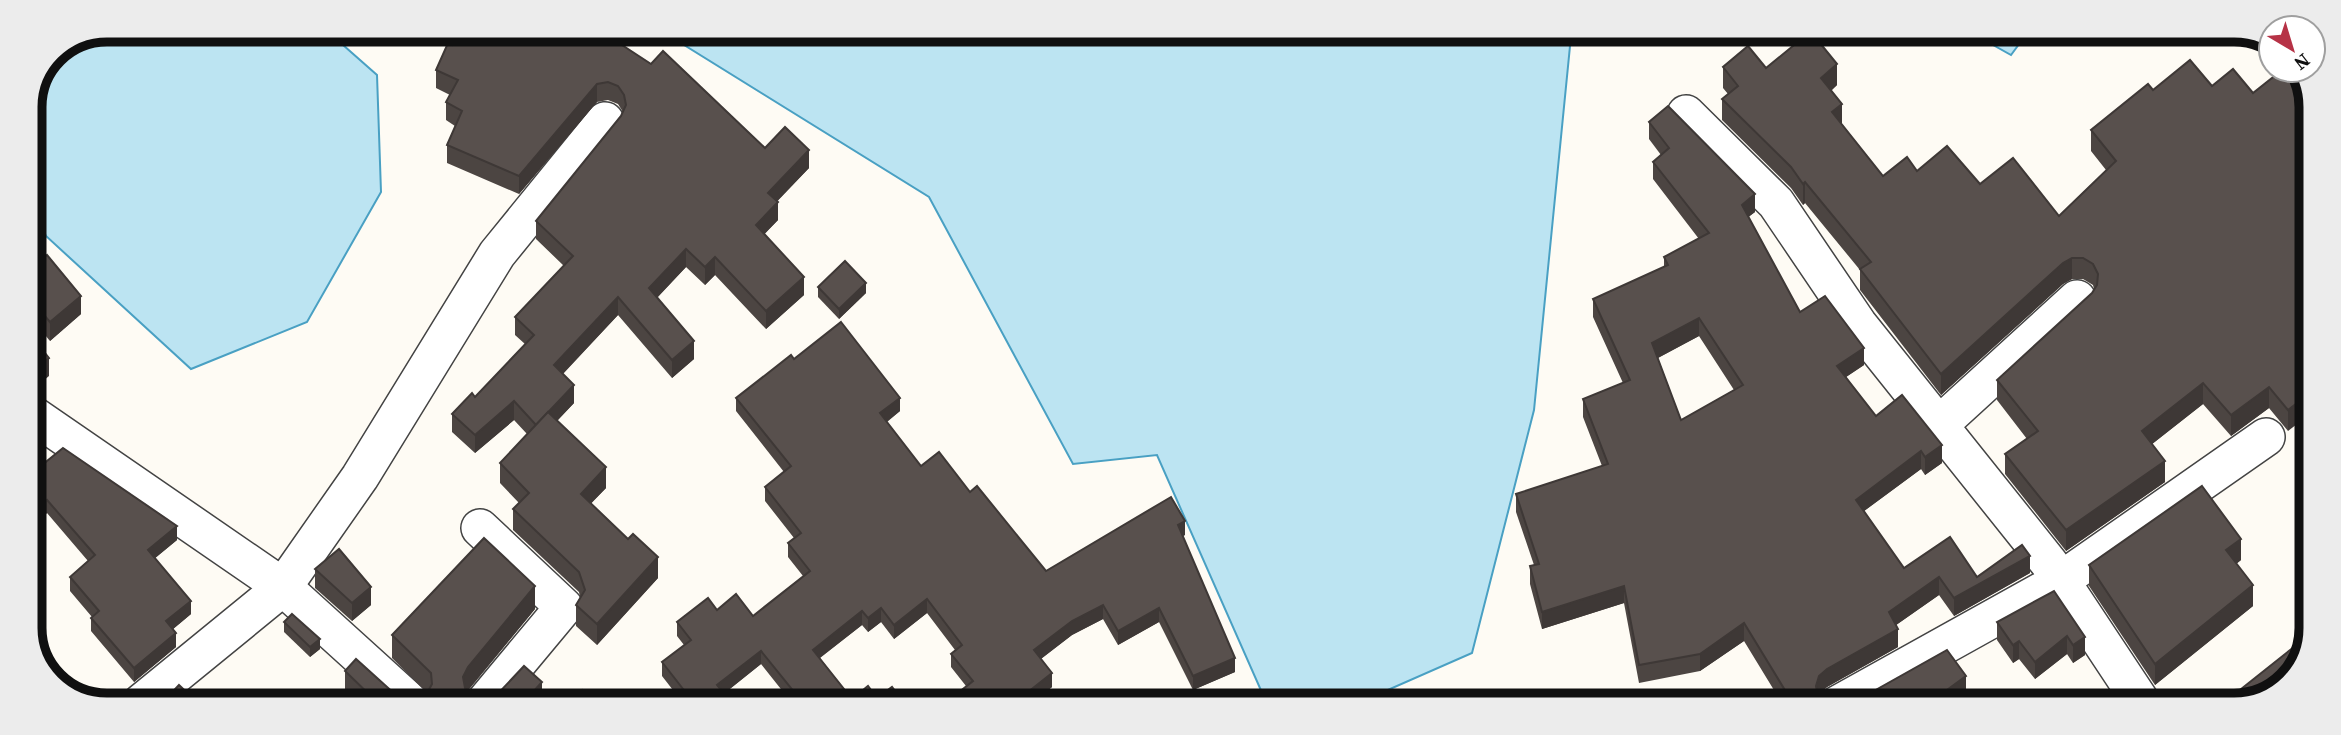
<svg xmlns="http://www.w3.org/2000/svg" width="2341" height="735" viewBox="0 0 2341 735" font-family="'Source Serif 4',serif">
<style>
.water{fill:#bce4f2;stroke:#49a0c3;stroke-width:2}
.lines{fill:none;stroke-linecap:round;stroke-linejoin:round}
.minor-casing{stroke:#434343;stroke-width:40}
.minor{stroke:#fff;stroke-width:37}
.wall{fill:#4c4542;fill-rule:evenodd}
.shaded-wall{fill:#3e3836}
.building{fill:#58504d;stroke:#3e3836;stroke-width:2;fill-rule:evenodd}
.rim{fill:none;stroke:#101010;stroke-width:9}
</style>
<rect width="100%" height="100%" fill="#fefbf4"/>
<g class="water">
<polygon points="107,30 326,30 377,75 381,192 307,322 191,369 46,236 30,202 30,107 53,52"/>
<polygon points="660,30 1556,32 1570,46 1534,410 1472,653 1356,704 1267,704 1157,455 1073,464 929,197"/>
<polygon points="1970,32 2028,32 2011,55"/>
</g>
<g class="lines">
<g class="minor-casing">
<g id="minor">
<polyline points="1686,114 1776,203 1858,324 2049,563 2143,705"/>
<polyline points="30,413 283,587 360,477 497,254 605,121"/>
<polyline points="1939,425 2077,299"/>
<polyline points="480,528 564,607 484,703"/>
<polyline points="141,703 283,587 411,703"/>
<polyline points="1837,705 2060,581 2266,437"/>
</g>
</g>
<use href="#minor" class="minor"/>
</g>
<g class="wall">
<polygon points="599,30 765,148 809,168 777,201 778,220 764,234 804,295 766,329 715,275 705,285 686,267 657,298 694,359 672,378 618,315 563,374 574,403 557,421 606,488 591,503 658,578 597,645 576,626 576,605 580,597 579,592 513,530 513,509 519,503 500,483 500,463 527,434 514,420 475,453 452,432 452,414 475,397 525,344 515,335 515,317 564,266 536,239 536,221 621,116 623,112 618,104 608,100 597,102 519,194 447,163 447,145 455,126 446,120 446,102 450,95 436,88 436,70 452,45"/>
<polygon points="1723,67 1766,68 1837,85 1831,91 1842,124 1883,176 1917,171 1980,184 2059,216 2106,170 2091,151 2091,130 2153,90 2212,86 2253,93 2298,70 2288,431 2269,408 2231,436 2203,404 2152,444 2165,482 2066,551 2005,474 2005,454 2027,439 1997,400 1997,380 2092,293 2094,289 2093,285 2083,279 2072,279 2063,284 1941,395 1860,290 1860,270 1805,203 1803,205 1791,188 1722,120 1722,99 1728,94 1723,88"/>
<path d="M1649 122 1755 212 1748 217 1800 312 1864 365 1846 377 1876 416 1942 463 1925 475 1921 469 1864 511 1904 568 1977 577 2030 573 1954 616 1939 595 1896 625 1898 647 1827 687 1819 694 1818 697 1826 705H1783L1744 641 1700 671 1639 683 1624 603 1542 629 1530 584V566L1534 565 1516 512V494L1602 466 1583 417V399L1623 383 1593 317V299L1664 267V257L1699 239 1653 179V162L1661 155 1649 139ZM1699 336 1734 390 1681 420 1658 358Z"/>
<polygon points="30,269 81,314 50,341 30,317"/>
<polygon points="818,287 866,293 839,319 818,297"/>
<polygon points="794,359 900,411 887,422 921,466 970,492 1046,571 1185,535 1183,536 1235,672 1193,690 1159,622 1118,645 1103,619 1072,635 1041,659 1052,687 1031,704 944,704 966,686 951,667 951,654 955,650 927,613 894,639 881,622 868,632 862,625 820,658 852,699 877,698 905,704 792,703 761,664 721,696 721,703 683,703 662,676 662,662 684,645 677,636 677,622 717,610 753,616 803,576 788,557 788,543 794,538 765,501 765,487 784,472 736,411 736,398"/>
<polygon points="30,452 42,465 177,540 155,558 191,614 173,629 176,647 134,682 91,631 91,618 92,617 70,591 70,577 88,561 47,513 30,527"/>
<polygon points="2241,560 2236,564 2253,606 2155,685 2089,586 2089,565"/>
<polygon points="315,569 371,605 352,621 315,588"/>
<polygon points="2054,591 2085,655 2073,663 2067,654 2035,679 2019,659 2013,663 1997,640 1997,622"/>
<polygon points="535,609 467,692 470,696 480,701 542,703 354,703 345,694 345,671 407,701 417,700 426,695 427,693 392,658 392,635"/>
<polygon points="284,622 320,649 310,657 284,632"/>
</g>
<g class="shaded-wall">
<polygon points="1837,64 1837,85 1821,99 1821,78"/>
<polygon points="597,84 597,102 519,194 519,176"/>
<polygon points="1842,104 1842,125 1832,112"/>
<polygon points="809,150 809,168 768,211 768,193"/>
<polygon points="1805,182 1805,203 1803,205 1803,184"/>
<polygon points="1755,194 1755,212 1742,222 1742,205"/>
<polygon points="778,202 778,220 756,243 756,225"/>
<polygon points="686,249 686,267 649,306 649,288"/>
<polygon points="715,257 715,275 705,285 705,267"/>
<polygon points="2072,258 2072,279 2063,284 1941,395 1941,374 2063,263"/>
<polygon points="804,277 804,295 766,329 766,311"/>
<polygon points="866,283 866,293 839,319 839,309"/>
<polygon points="81,296 81,314 50,341 50,322"/>
<polygon points="618,297 618,315 554,383 554,365"/>
<polygon points="1699,318 1699,336 1652,361 1652,343"/>
<polygon points="694,341 694,359 672,378 672,360"/>
<polygon points="1864,348 1864,365 1837,383 1837,366"/>
<polygon points="49,358 49,376 30,392 30,374"/>
<polygon points="2203,383 2203,404 2142,452 2142,431"/>
<polygon points="574,385 574,403 536,443 536,425"/>
<polygon points="2269,387 2269,408 2231,436 2231,415"/>
<polygon points="2310,393 2310,414 2288,431 2288,410"/>
<polygon points="900,398 900,411 880,427 880,413"/>
<polygon points="514,401 514,420 475,453 475,435"/>
<polygon points="1942,445 1942,463 1925,475 1925,457"/>
<polygon points="1921,451 1921,469 1856,517 1856,500"/>
<polygon points="2165,461 2165,482 2066,551 2066,530"/>
<polygon points="606,467 606,488 581,514 581,494"/>
<polygon points="47,500 47,513 30,527 30,514"/>
<polygon points="1185,521 1185,535 1178,539 1178,525"/>
<polygon points="177,526 177,540 148,564 148,550"/>
<polygon points="2241,539 2241,560 2226,572 2226,550"/>
<polygon points="2030,556 2030,573 1954,616 1954,598"/>
<polygon points="658,557 658,578 597,645 597,624"/>
<polygon points="1939,577 1939,595 1889,630 1889,612"/>
<polygon points="2253,585 2253,606 2155,685 2155,664"/>
<polygon points="535,586 535,609 468,690 463,700 463,677 468,667"/>
<polygon points="1624,586 1624,603 1542,629 1542,612"/>
<polygon points="371,587 371,605 352,621 352,603"/>
<polygon points="927,599 927,613 894,639 894,625"/>
<polygon points="191,601 191,614 166,635 166,621"/>
<polygon points="1103,605 1103,619 1072,635 1034,664 1034,650 1072,621"/>
<polygon points="881,608 881,622 868,632 868,618"/>
<polygon points="1159,608 1159,622 1118,645 1118,631"/>
<polygon points="862,611 862,625 813,663 813,650"/>
<polygon points="1744,623 1744,641 1700,671 1700,654"/>
<polygon points="1898,629 1898,647 1827,687 1819,694 1816,704 1816,686 1819,676 1827,669"/>
<polygon points="176,633 176,647 134,682 134,668"/>
<polygon points="2067,636 2067,654 2035,679 2035,662"/>
<polygon points="2085,637 2085,655 2073,663 2073,645"/>
<polygon points="320,639 320,649 310,657 310,647"/>
<polygon points="2019,641 2019,659 2013,663 2013,645"/>
<polygon points="761,651 761,664 721,696 721,703 704,703 717,685"/>
<polygon points="1235,658 1235,672 1193,690 1193,676"/>
<polygon points="1052,673 1052,687 1031,704 1014,704"/>
<polygon points="1966,676 1966,693 1950,705 1940,705 1940,695"/>
<polygon points="542,682 542,703 523,703"/>
</g>
<g class="building">
<polygon points="462,30 599,30 651,64 663,51 765,148 785,127 809,150 768,193 778,202 756,225 804,277 766,311 715,257 705,267 686,249 649,288 694,341 672,360 618,297 554,365 574,385 536,425 514,401 475,435 452,414 472,393 475,397 534,335 515,317 573,256 536,221 621,116 626,105 624,95 618,86 608,82 597,84 519,176 447,145 462,111 446,102 458,80 436,70 448,43 452,45"/>
<polygon points="1810,32 1811,32 1837,64 1821,78 1842,104 1832,112 1883,176 1907,157 1917,171 1947,146 1980,184 2013,158 2059,216 2116,161 2091,130 2148,84 2153,90 2190,60 2212,86 2233,69 2253,93 2282,70 2298,70 2311,102 2310,393 2288,410 2269,387 2231,415 2203,383 2142,431 2165,461 2066,530 2005,454 2038,431 1997,380 2092,293 2097,285 2098,274 2093,264 2083,258 2072,258 2063,263 1941,374 1860,269 1871,262 1805,182 1803,184 1791,167 1722,99 1738,86 1723,67 1748,46 1766,68"/>
<path d="M1668 106 1755 194 1742 205 1800 312 1825 296 1864 348 1837 366 1876 416 1902 395 1942 445 1925 457 1921 451 1856 500 1904 568 1950 537 1977 577 2022 545 2030 556 1954 598 1939 577 1889 612 1898 629 1827 669 1819 676 1816 686 1818 697 1826 705H1794L1744 623 1700 654 1639 665 1624 586 1542 612 1530 566 1539 564 1516 494 1608 464 1583 399 1630 380 1593 299 1668 265 1664 257 1709 233 1653 162 1669 148 1649 122ZM1699 318 1743 385 1681 420 1652 343Z"/>
<polygon points="47,255 81,296 50,322 30,299 30,269"/>
<polygon points="845,261 866,283 839,309 818,287"/>
<polygon points="841,322 900,398 880,413 921,466 939,452 970,492 977,486 1046,571 1171,497 1185,521 1178,525 1235,658 1193,676 1159,608 1118,631 1103,605 1072,621 1034,650 1052,673 1014,703 1015,704 944,704 973,681 951,654 962,645 927,599 894,625 881,608 868,618 862,611 813,650 852,699 868,686 877,698 892,687 905,704 803,703 761,651 717,685 721,690 704,703 694,703 662,662 691,640 677,622 708,598 717,610 736,594 753,616 810,571 788,543 801,533 765,487 791,466 736,398 791,355 794,359"/>
<polygon points="30,334 49,358 30,374"/>
<polygon points="548,412 606,467 581,494 628,539 633,534 658,557 597,624 576,605 585,590 579,572 513,509 529,493 500,463"/>
<polygon points="63,448 177,526 148,550 191,601 166,621 176,633 134,668 91,618 99,611 70,577 95,555 47,500 30,514 30,452 31,451 42,465"/>
<polygon points="2202,486 2241,539 2226,550 2253,585 2155,664 2089,565"/>
<polygon points="484,538 535,586 468,667 463,677 465,688 470,696 480,701 492,700 524,666 542,682 523,703 378,703 345,671 356,659 397,696 407,701 417,700 426,695 432,684 431,673 392,635"/>
<polygon points="339,549 371,587 352,603 315,569"/>
<polygon points="2054,591 2085,637 2073,645 2067,636 2035,662 2019,641 2013,645 1997,622"/>
<polygon points="292,614 320,639 310,647 284,622"/>
<polygon points="2309,635 2309,648 2281,689 2234,705 2221,705"/>
<polygon points="1947,650 1966,676 1940,695 1946,705 1849,705"/>
<polygon points="179,685 198,703 162,703"/>
<polygon points="582,690 592,701 590,703 566,703"/>
</g>
<path d="M0 0H2341V735H0ZM107 42H2234A65 65 0 0 1 2299 107V628A65 65 0 0 1 2234 693H107A65 65 0 0 1 42 628V107A65 65 0 0 1 107 42Z" fill="#ececec" fill-rule="evenodd"/>
<path class="rim" d="M107 42H2234A65 65 0 0 1 2299 107V628A65 65 0 0 1 2234 693H107A65 65 0 0 1 42 628V107A65 65 0 0 1 107 42Z"/>
<g transform="translate(2292 49) rotate(142)"><circle r="33" fill="#ffffff" stroke="#9f9f9f" stroke-width="2"/>
<path d="M0-5L12 26L0 18L-12 26Z" fill="#b63246"/>
<text y="-10" font-size="19" font-weight="bold" text-anchor="middle" fill="#101010">N</text>
</g>
</svg>
